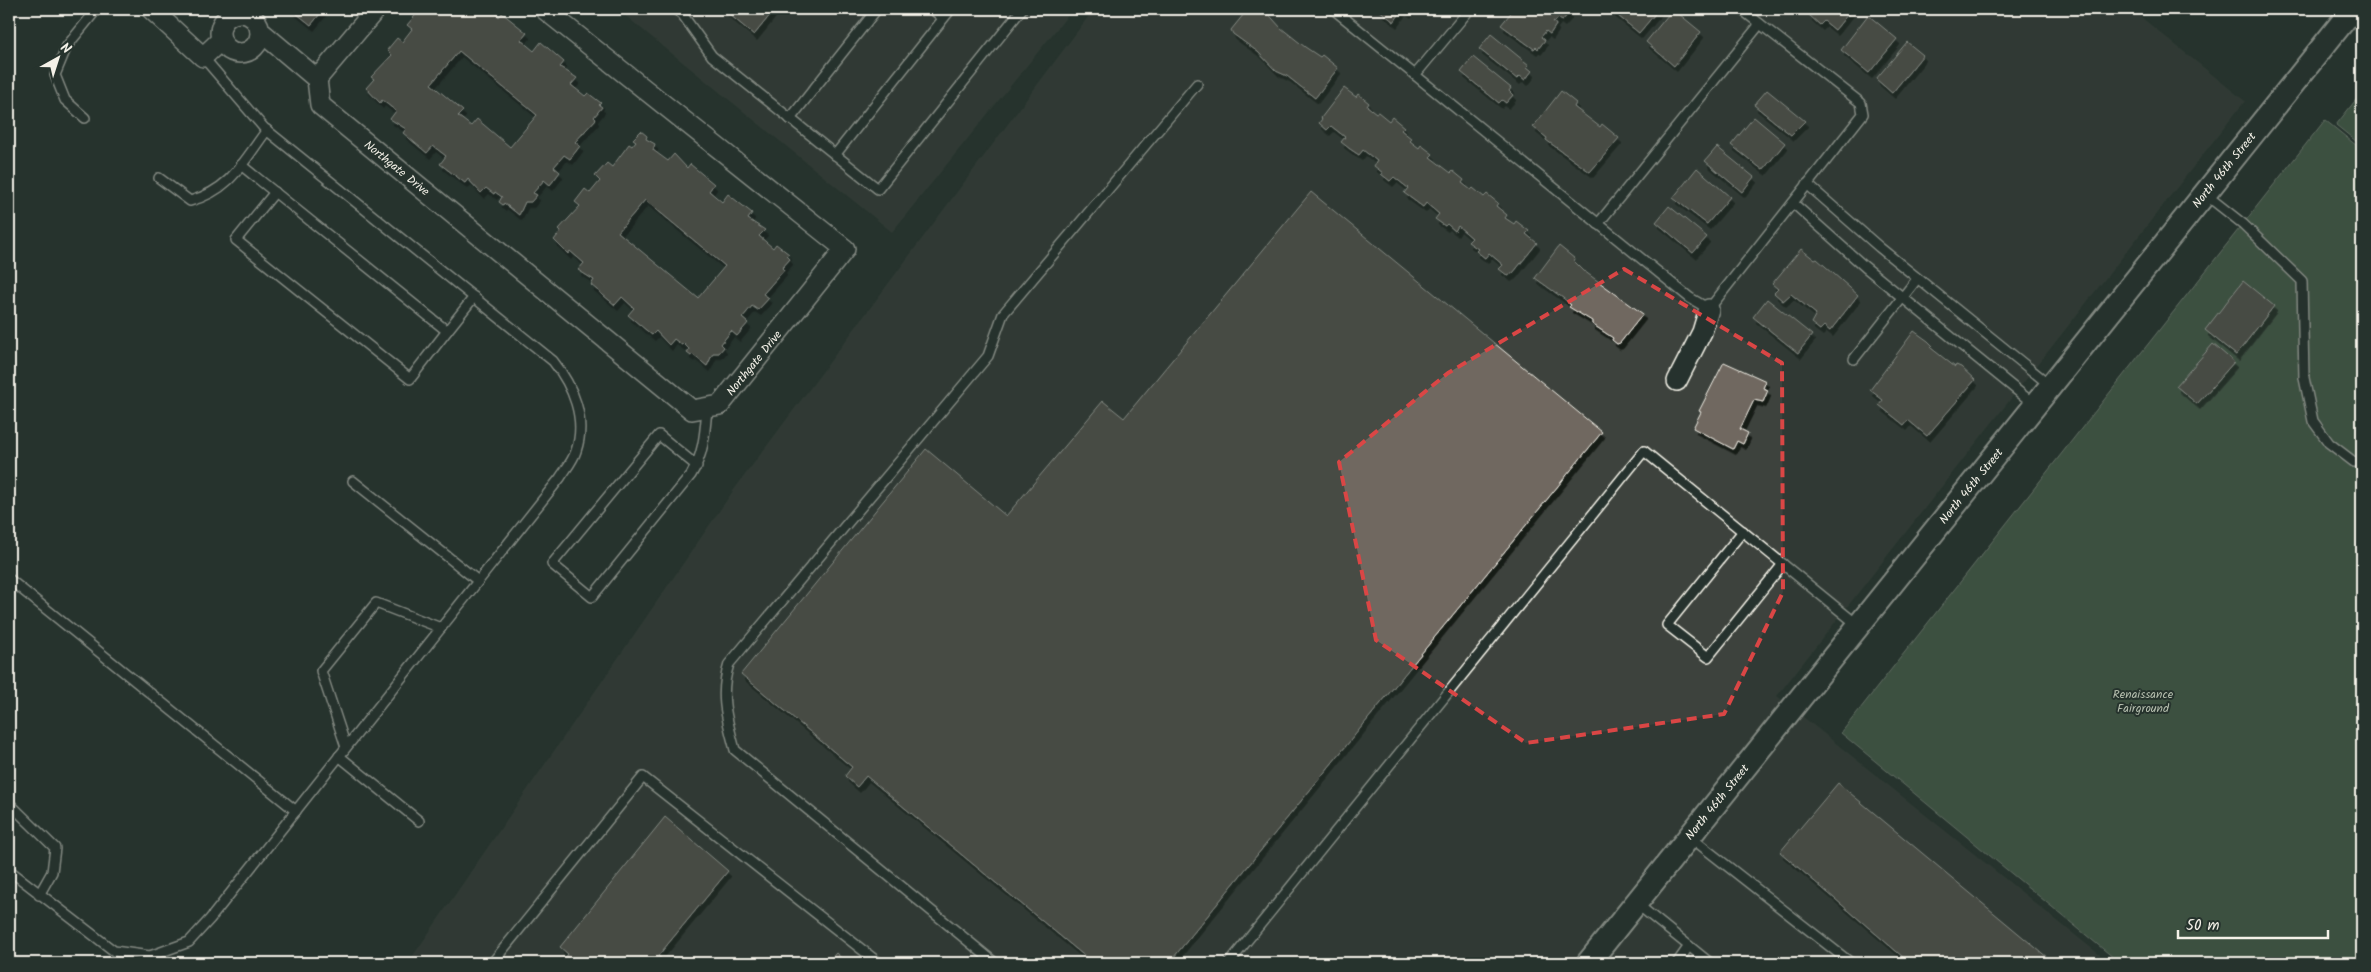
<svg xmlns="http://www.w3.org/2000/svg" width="2371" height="972" viewBox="0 0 2371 972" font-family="Kalam,sans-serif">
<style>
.built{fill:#3c433c}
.green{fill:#597359;stroke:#a6b2a0}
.building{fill:#6f6760;stroke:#f4f1e8;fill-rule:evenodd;filter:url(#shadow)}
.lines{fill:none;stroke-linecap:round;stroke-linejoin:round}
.service-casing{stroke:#f4f1e8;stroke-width:12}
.minor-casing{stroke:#f4f1e8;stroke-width:22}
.tertiary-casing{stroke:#f4f1e8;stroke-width:26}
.service{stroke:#26332d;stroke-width:9}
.minor{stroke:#26332d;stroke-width:19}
.tertiary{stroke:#26332d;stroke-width:22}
.marked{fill:none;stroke:#da4645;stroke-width:4;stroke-dasharray:10 6;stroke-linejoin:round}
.labels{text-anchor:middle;stroke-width:4;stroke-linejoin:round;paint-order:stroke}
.street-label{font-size:12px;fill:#f4f1e8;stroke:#26332d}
.park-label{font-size:12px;fill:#b6bfaf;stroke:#26332d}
</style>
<defs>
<filter id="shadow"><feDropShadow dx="3" dy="5.5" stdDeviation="0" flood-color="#0009"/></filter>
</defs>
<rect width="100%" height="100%" fill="#26332d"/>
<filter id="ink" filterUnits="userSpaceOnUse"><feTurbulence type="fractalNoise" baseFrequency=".02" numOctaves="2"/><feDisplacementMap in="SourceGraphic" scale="10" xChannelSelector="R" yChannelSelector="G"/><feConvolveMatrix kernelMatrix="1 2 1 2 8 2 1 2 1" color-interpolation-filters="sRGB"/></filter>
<g filter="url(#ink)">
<g class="built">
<polygon points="617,9 1073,9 892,232"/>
<polygon points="1094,9 2131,9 2245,101 1777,696 2110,963 408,963 733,491"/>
</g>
<g class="green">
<polygon points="2362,92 2362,146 2336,125"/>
<polygon points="2325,120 2362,150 2362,963 2120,963 1841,733"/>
</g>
<g class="building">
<polygon points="291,9 324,9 311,25"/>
<path d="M429 9H493L499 17 502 13 527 33 521 40 534 51 541 42 564 62 560 67 577 78 571 85 585 96 588 93 601 103 599 105 602 107 594 117 596 119 575 142 580 146 570 159 564 155 554 167 560 172 550 185 544 180 533 193 537 195 531 202H525L519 215 504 203 503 205 499 202 502 197 495 192 494 194 486 188 481 193 468 179 465 183 440 164 446 156 433 146 427 153 403 133 406 129 390 119 396 111 382 100 380 103 366 88 374 79 371 77 392 55 387 50 397 38 402 42 412 29 407 25 419 11 424 15ZM459 51 537 115 510 147 477 119 471 126 458 116 463 111 431 84Z"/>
<polygon points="723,9 775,9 754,35"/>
<polygon points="1248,9 1264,9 1281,28 1305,47 1320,57 1322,55 1338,68 1315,98 1287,76 1276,71 1258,52 1233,34 1231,30"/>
<polygon points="1378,9 1411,9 1408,13 1403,9 1394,22"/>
<polygon points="1514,9 1566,9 1569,13 1562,21 1558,18 1555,22 1553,21 1556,25 1550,34 1546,31 1541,37 1545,40 1538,49 1536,47 1534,49 1501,25"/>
<polygon points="1614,9 1659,9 1639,33 1612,11"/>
<polygon points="1673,9 1701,32 1674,66 1646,42"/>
<polygon points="1809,9 1852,9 1835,30 1824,21 1820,25 1809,15 1812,11"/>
<polygon points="1868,15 1897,39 1869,73 1841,50"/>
<polygon points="1491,34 1529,65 1527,67 1532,71 1525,80 1520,76 1517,79 1479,49"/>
<polygon points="1907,42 1923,55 1892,93 1876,79"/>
<polygon points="1473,57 1511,88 1509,91 1513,95 1506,103 1502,100 1499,103 1461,72"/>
<polygon points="1344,88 1356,97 1358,94 1369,103 1367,106 1376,113 1378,112 1389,121 1392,117 1404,127 1401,130 1412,139 1410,141 1419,148 1421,145 1433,154 1430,157 1451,173 1453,171 1464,180 1462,183 1471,190 1473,188 1484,197 1487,194 1498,203 1496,206 1507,215 1505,218 1514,224 1516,221 1529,231 1526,234 1537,243 1513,273 1508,276 1499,269 1503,265 1489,253 1485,258 1476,251 1478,249 1468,242 1472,238 1458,226 1455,231 1447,224 1445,226 1435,219 1439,214 1426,203 1423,207 1404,193 1408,188 1394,177 1390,181 1381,174 1383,173 1374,166 1377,161 1363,150 1359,155 1350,149 1341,142 1345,137 1331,126 1327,130 1319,123 1322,119 1321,118"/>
<polygon points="1767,90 1805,121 1791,135 1754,105"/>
<polygon points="1561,91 1576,103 1574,107 1600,127 1602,124 1619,138 1590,172 1546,140 1547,138 1533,127"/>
<polygon points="1754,117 1785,143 1763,170 1731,145"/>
<path d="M641 131 647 136 646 139 655 144 653 150 668 161 674 154 687 168 690 164 714 184 709 191 722 202 728 194 752 213 748 219 765 230 759 236 773 248 776 244 789 254 787 256 790 259 782 268 784 270 763 294 769 298 758 310 752 306 742 318 748 323 737 336 731 331 721 344 724 347 719 353H713L707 366 692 354 691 356 687 353 689 349 683 343 682 345 674 339 669 345 656 331 652 335 628 315 634 308 622 297 615 305 591 285 594 280 578 270 584 263 570 251 568 254 554 240 561 231 559 229 580 206 575 202 585 189 590 193 600 181 595 176 607 163 612 167 629 144 632 146 636 141 633 139ZM645 200 725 266 698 298 618 232Z"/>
<polygon points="1717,147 1754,177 1742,192 1705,161"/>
<polygon points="1697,168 1730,197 1707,224 1673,198"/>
<polygon points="1311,192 1602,432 1169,963 1093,963 866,776 857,787 845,776 852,767 741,674 926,449 1006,516 1103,401 1124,418"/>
<polygon points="1669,206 1707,237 1693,253 1656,222"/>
<polygon points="1559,246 1575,259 1574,261 1584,271 1643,314 1620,343 1617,344 1612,340 1613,338 1592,324 1592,321 1569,307 1571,305 1563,298 1535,278"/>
<polygon points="1801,249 1815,260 1817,259 1858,295 1830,331 1824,326 1820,330 1811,323 1816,314 1791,294 1783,301 1774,293 1778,289 1772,284"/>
<polygon points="2243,281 2274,306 2236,355 2205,330"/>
<polygon points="1767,299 1812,335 1798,353 1753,317"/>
<polygon points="1914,331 1928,341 1933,346 1931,348 1955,367 1956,365 1961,367 1975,380 1927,436 1908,420 1904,425 1879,405 1883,400 1870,390"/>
<polygon points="2213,344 2234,362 2197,404 2176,386"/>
<polygon points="1724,362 1766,381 1763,388 1768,390 1763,402 1754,400 1740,429 1748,433 1743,444 1737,441 1733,449 1693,428 1701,412 1699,411"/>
<polygon points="1838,783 2054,963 1910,963 1780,852"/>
<polygon points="665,817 728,871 658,956 667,963 561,963 568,954 560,947"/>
<polygon points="836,953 847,963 827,963"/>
</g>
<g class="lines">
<g class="service-casing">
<g id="service">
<polyline points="675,9 682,14 712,56 878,189 1022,9"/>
<polyline points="932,9 943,18"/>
<polyline points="1333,9 1415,75 1470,9"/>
<polyline points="1415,75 1690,298 1709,309 1863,114 1861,103 1741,9"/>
<polyline points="85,118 65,100 55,75 67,46 97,9"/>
<polyline points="790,119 877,9"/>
<polyline points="835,155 951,9"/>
<polyline points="241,165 447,331 474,297"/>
<path d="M159 178 190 201C231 190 243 162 267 130"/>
<polyline points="1807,184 1879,247 2051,386"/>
<polyline points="275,192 236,240 410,379 447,331"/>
<polyline points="2205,194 2243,224 2302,281 2304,378 2313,421 2329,443 2354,462"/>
<polyline points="1793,203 1865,267 2035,405"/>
<polyline points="1598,224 1760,24"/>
<polyline points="1854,359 1917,279"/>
<path d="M697 466 659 435 552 564 592 597 691 475C704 454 705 432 707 408"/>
<polyline points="353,481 478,581"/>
<polyline points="1743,531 1667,625 1708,657 1783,564"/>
<polyline points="9,579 296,811"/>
<polyline points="346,747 321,671 376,603 441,628"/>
<polyline points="339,756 419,821"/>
<polyline points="9,803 55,848 52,872 39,895"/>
<polyline points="1689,836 1851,963"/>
<path d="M9 870 114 951 150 956 189 942 210 919 560 478C565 470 573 461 576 451 587 419 573 386 553 361L264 128 203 57"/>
<polyline points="1637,904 1710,963"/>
<polyline points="492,963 643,777 879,963"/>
<path d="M995 963 735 750C727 719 719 696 729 664L988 356 1003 314 1197 84"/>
<polyline points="1229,963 1644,451 1859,626"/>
<polyline points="1677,963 1689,946"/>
</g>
</g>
<g class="minor-casing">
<g id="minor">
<polyline points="151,9 203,57 221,40"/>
<circle cx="240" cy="33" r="20"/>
<polyline points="260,31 317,79 320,105 692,410 720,405 845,249 544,9"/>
<polyline points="317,79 376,9"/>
<polyline points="1677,381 1702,332 1709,309"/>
</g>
</g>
<g class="tertiary-casing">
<polyline id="tertiary" points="1588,963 2353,9"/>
</g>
<use href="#service" class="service"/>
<use href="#minor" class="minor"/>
<use href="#tertiary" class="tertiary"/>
</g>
</g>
<path d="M0 0H2371V972H0ZM1624 269 1782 363 1783 592 1724 714 1526 743 1376 640 1339 462 1448 373Z" fill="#26332d" fill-opacity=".55" fill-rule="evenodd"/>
<path class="marked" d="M1624 269 1782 363 1783 592 1724 714 1526 743 1376 640 1339 462 1448 373Z"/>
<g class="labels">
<g class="street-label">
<text transform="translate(397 168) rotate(39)" y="4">Northgate Drive</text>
<text transform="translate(2224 170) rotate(-51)" y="4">North 46th Street</text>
<text transform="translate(754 363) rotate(-51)" y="4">Northgate Drive</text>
<text transform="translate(1971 486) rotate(-51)" y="4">North 46th Street</text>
<text transform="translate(1717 802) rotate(-51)" y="4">North 46th Street</text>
</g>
<g class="park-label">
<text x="2143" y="698">Renaissance<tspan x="2143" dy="14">Fairground</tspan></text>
</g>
</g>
<rect width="2371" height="972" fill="none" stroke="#26332d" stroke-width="30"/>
<rect x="15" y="15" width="2341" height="942" fill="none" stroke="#f4f1e8" stroke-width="2" filter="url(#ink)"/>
<g transform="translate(58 58) rotate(39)" stroke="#26332d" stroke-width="4" paint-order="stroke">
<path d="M0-4L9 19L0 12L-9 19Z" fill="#f4f1e8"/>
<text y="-8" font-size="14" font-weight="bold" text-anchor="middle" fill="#f4f1e8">N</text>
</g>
<path d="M2178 930v8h150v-8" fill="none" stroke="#f4f1e8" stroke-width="2.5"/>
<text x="2186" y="930" font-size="15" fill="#f4f1e8" stroke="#26332d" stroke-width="4" paint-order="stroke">50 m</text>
</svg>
